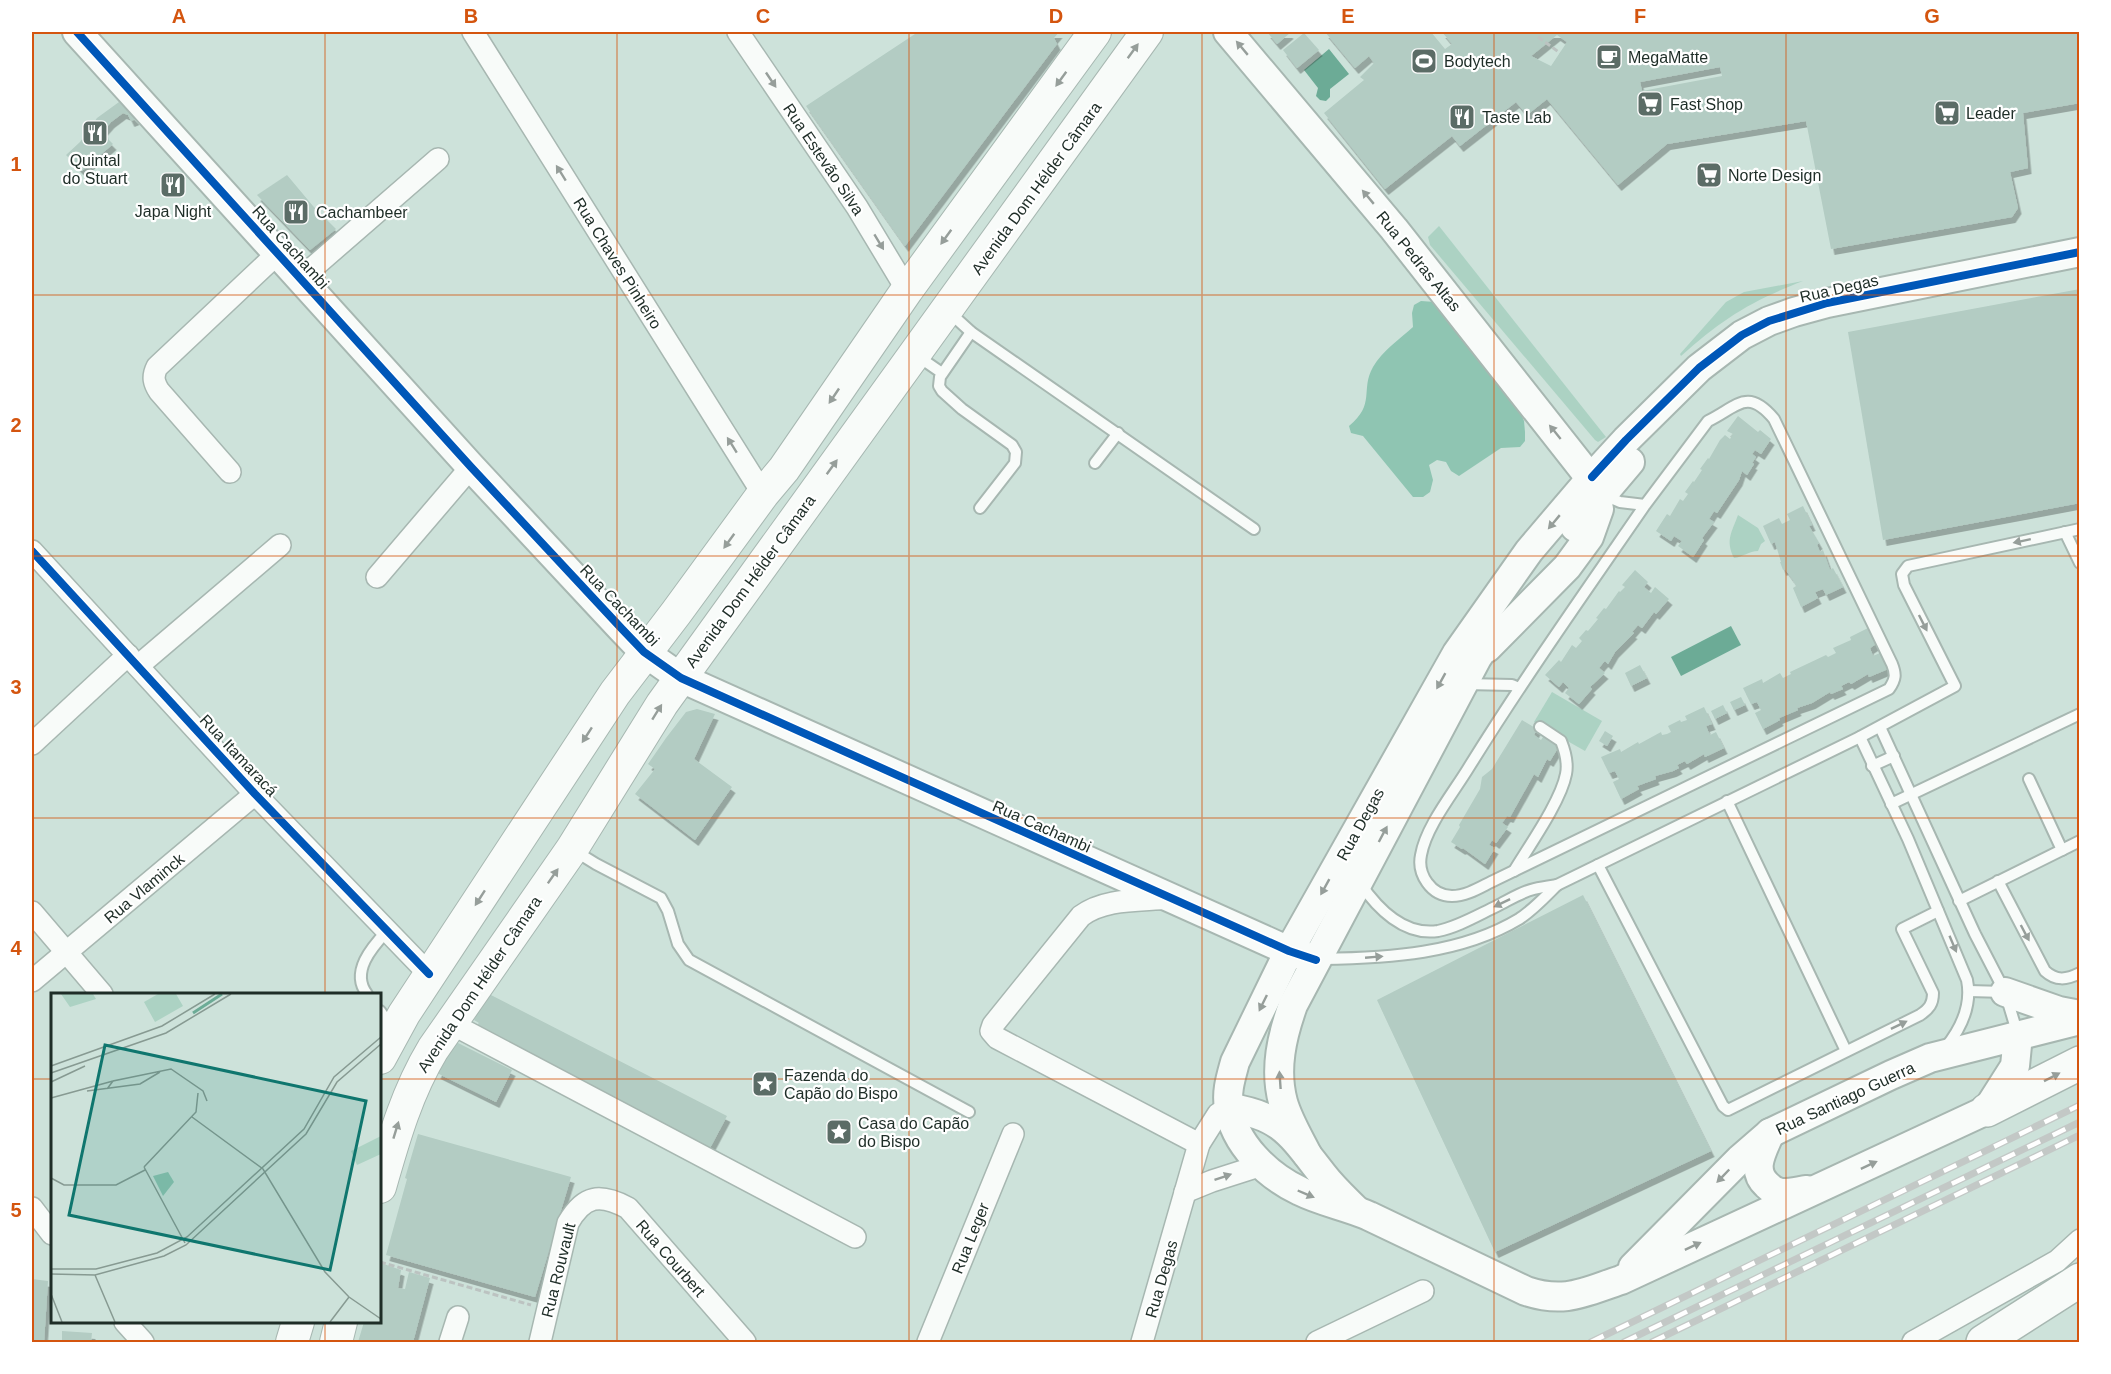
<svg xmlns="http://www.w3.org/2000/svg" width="2111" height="1374" viewBox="0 0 2111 1374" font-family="Helvetica,sans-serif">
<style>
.green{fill:#acd2c3}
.forest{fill:#8fc5b2}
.water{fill:#6cab96}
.building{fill:#b3ccc3;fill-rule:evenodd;filter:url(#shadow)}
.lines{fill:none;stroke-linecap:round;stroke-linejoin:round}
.lane-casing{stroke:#a7b7b1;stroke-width:14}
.street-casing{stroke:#a7b7b1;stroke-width:24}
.secondary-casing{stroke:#a7b7b1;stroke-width:32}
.primary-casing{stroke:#a7b7b1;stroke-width:34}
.highway-casing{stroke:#a7b7b1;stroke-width:36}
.path{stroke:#bcc3c1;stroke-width:3;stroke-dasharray:6 3;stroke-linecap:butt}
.lane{stroke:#f8fbf9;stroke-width:10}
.street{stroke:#f8fbf9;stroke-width:21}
.secondary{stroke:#f8fbf9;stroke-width:28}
.primary{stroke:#f8fbf9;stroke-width:32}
.highway{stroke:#f8fbf9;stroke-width:33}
.rail-casing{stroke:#c3c8c6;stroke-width:7}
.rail{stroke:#fff;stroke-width:4.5;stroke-dasharray:14;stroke-linecap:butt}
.cycleway-casing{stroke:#fff;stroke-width:11}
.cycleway{stroke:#0057b8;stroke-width:8}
.oneway{fill:#969e9a}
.grid{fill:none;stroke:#d4550f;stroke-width:1.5;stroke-opacity:0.55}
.labels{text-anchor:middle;stroke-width:4.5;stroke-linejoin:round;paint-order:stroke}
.poi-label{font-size:16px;fill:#1e2d27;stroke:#fff;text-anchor:start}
.street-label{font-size:16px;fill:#1e2d27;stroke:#fff}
.inset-river{fill:none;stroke:#6cab96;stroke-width:3}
.inset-road{fill:none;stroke:#879a92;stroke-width:1.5}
.view{fill:#0f766e;fill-opacity:0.15;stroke:#0f766e;stroke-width:3}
.inset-edge{fill:none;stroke:#1e2d27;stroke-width:3}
.neatline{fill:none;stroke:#d4550f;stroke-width:2}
.grid-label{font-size:20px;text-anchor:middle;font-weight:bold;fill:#d4550f}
</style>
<defs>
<filter id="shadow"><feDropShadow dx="3.5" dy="6" stdDeviation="0" flood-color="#0004"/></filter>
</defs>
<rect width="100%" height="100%" fill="#cde2da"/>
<g class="green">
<polygon points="1439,226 1606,437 1598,442 1595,440 1430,245 1428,237"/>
<path d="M1803 281C1751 301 1722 319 1681 356L1680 354 1726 302 1744 292Z"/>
<path d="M1738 515 1758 528 1765 541 1761 544 1758 551C1749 551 1743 557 1734 558 1725 540 1732 532 1738 515Z"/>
<polygon points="1552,692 1602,721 1585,751 1534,722"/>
</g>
<path class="forest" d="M1421 301 1435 302 1514 398 1524 421 1525 432V441L1520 447 1501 448 1459 476 1451 471 1446 462 1437 460 1429 465 1433 480 1430 492 1423 497H1413L1363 436 1351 433 1349 426C1376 404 1360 390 1373 367 1382 351 1400 339 1413 327L1412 313 1414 305Z"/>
<g class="water">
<polygon points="1329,49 1349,74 1330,89 1330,97 1326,101 1320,100 1316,96 1318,88 1304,70"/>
<polygon points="1731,626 1741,645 1681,676 1671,657"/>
</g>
<g class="building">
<polygon points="918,32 1059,32 1054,38 1057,44 905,246 806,106"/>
<polygon points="1267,32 1289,32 1290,33 1277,44"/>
<path d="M1325 32H1431L1445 49 1452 44 1442 32H2080V103L2023 113 2028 168 2010 172 2018 208 2012 217 1831 249 1806 121 1667 144 1618 185 1547 99 1527 115 1516 102 1460 146 1452 136 1385 189 1324 113 1364 80 1360 77 1374 63 1369 56 1355 68ZM1557 35 1567 42 1551 66 1531 56ZM1720 67 1722 76 1642 91 1640 82Z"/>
<polygon points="1304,33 1319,50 1297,68 1283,50"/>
<polygon points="119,102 136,119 131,121 128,115 123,113 111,122 104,130 105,136 113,144 82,171 66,155 80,142 97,118"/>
<polygon points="287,175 313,206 336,229 310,250 257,195"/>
<polygon points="2080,289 2080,503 1883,540 1848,332"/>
<polygon points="1738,416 1758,432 1760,430 1771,439 1761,454 1755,450 1752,454 1756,457 1752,463 1754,464 1747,475 1742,471 1739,480 1717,513 1714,511 1709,519 1714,522 1702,538 1704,540 1693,557 1678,546 1682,541 1674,536 1671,541 1656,531 1667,514 1670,516 1680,499 1683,501 1688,494 1685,492 1693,481 1694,482 1702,470 1700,469 1708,458 1709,459 1720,440 1725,435 1730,439 1733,434 1727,431"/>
<polygon points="1803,506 1812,525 1809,526 1819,543 1817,545 1820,552 1823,550 1830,570 1833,568 1843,587 1826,595 1823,589 1815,592 1818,598 1801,607 1793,588 1796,586 1793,580 1785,569 1783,570 1780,562 1781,562 1775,542 1771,544 1763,526 1779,518 1782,524 1790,520 1787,514"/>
<polygon points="1635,570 1648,582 1644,587 1651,593 1655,587 1669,599 1656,614 1654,612 1642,628 1638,625 1632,632 1634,633 1615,652 1608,664 1605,661 1603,663 1599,668 1605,673 1590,687 1592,689 1579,704 1565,693 1569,688 1563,682 1559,687 1545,675 1559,660 1561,662 1572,645 1576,648 1582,641 1579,638 1586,630 1588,631 1598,619 1596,618 1604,608 1606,609 1619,591 1620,592 1625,587 1622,585"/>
<polygon points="1868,628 1876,644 1870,648 1871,651 1873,656 1880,653 1888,669 1869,677 1868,674 1851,684 1849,682 1841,686 1843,689 1831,694 1830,692 1812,703 1797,708 1798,710 1779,718 1780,720 1763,729 1755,713 1761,710 1757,702 1751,704 1743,688 1762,679 1763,683 1780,673 1783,678 1791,674 1790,672 1826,655 1828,657 1836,653 1833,648 1851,640 1850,637"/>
<polygon points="1640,665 1647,678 1631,686 1625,673"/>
<polygon points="1741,697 1745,705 1734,710 1730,702"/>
<polygon points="1723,705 1727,713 1715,719 1711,711"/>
<polygon points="1704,707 1712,724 1706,726 1708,731 1710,735 1716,732 1724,748 1705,757 1704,754 1687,764 1685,761 1677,765 1679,768 1673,771 1655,776 1656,779 1637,786 1639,789 1621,799 1613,782 1619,779 1615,771 1609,773 1601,757 1620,749 1621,752 1638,742 1639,744 1661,732 1662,735 1667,734 1671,732 1668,726 1680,720 1681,722 1687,720 1685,716"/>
<polygon points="697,709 715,714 694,759 732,787 695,840 635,794 655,769 648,764 666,738 686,712"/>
<polygon points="1522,720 1537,729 1534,735 1541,740 1545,734 1561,743 1550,761 1547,759 1538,777 1534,774 1510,817 1507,816 1502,823 1508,827 1496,843 1492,840 1489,845 1495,848 1485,864 1463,848 1462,849 1451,842 1460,827 1459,825 1480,789 1482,777 1492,769"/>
<polygon points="1605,731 1613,736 1607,746 1599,741"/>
<polygon points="1583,895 1711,1151 1495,1252 1377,1000"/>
<polygon points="489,994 727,1116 710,1148 477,1030 479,1023 474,1020 487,995"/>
<polygon points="452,1040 512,1070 496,1102 437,1073"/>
<polygon points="418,1134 571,1177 535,1297 386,1255 407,1179 405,1178"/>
<polygon points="381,1263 401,1270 398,1288 405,1289 409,1272 430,1278 413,1342 358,1342 364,1322 380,1322"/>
<polygon points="32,1279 48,1281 44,1342 32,1342"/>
<polygon points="62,1331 92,1333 91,1342 62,1342"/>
</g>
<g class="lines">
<g class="lane-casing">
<g id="lane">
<polyline points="949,312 971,332 1254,529"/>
<polyline points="971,332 940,377 939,386 942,391 962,409 1012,445 1016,452 1015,463 980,508"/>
<polyline points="916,355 942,373"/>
<polyline points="1095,463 1118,433"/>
<path d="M1604 495 1620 502 1645 505 1708 421C1737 407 1747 387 1774 419L1892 664C1896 674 1896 679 1889 689L1491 882C1479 888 1466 896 1452 896 1431 896 1417 874 1421 855 1426 826 1454 792 1469 767 1525 677 1585 592 1645 505"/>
<polyline points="2065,532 2080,563"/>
<polyline points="1465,684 1512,685 1519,688"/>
<polyline points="1880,727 1975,934 2005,992 2018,1035"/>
<path d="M1860 737 1908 839 1967 980C1972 1005 1962 1027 1946 1047"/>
<polyline points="1872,766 1894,756"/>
<polyline points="2029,779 2062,850"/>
<polyline points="1727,801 1846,1051"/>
<polyline points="1891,804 2080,714"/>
<polyline points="575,851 596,864 661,898 668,911 678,944 689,960 969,1112"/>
<path d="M1598 865 1723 1106 1728 1110 1920 1015C1929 1009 1933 1004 1933 993L1902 929 1938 911"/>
<path d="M1514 871C1529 846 1561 801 1566 774 1568 764 1565 751 1561 741L1540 727"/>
<path d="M1998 881 2045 971C2056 981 2066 980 2080 973"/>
<path d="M1360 883C1377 908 1404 936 1438 931 1458 927 1478 915 1497 906 1509 900 1521 892 1534 889 1542 887 1550 886 1557 885L1860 737 1955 686 1904 585 1902 574 1908 566 2080 529"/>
<polyline points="1959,901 2080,841"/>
<path d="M1322 959C1388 958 1461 954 1519 919 1533 910 1545 897 1557 885"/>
<polyline points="1969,991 2005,992"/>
<path d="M367 994C350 972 372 947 387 931"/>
<polyline points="380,1011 392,1028"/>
</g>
</g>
<g class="street-casing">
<g id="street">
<polyline points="473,32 763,494"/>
<polyline points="738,32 857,207 907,290"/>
<polyline points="301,278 438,159"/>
<path d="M230 472 159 391C154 383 152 377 157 367L278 253"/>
<polyline points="32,551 255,794 429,974"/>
<polyline points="377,577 471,467"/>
<polyline points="138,666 280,545"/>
<polyline points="32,744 128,655"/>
<path d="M1169 898C1140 901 1105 898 1081 916L993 1025 991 1031 997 1038 1199 1144"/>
<polyline points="32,912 102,994"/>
<polyline points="32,981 255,794"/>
<polyline points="450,1023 855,1237"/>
<polyline points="1185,1192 1212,1181 1262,1165"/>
<polyline points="32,1208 52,1234"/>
<polyline points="125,1322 143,1342"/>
<polyline points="450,1342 458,1317"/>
<path d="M540 1342 568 1223C584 1195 600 1193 628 1208L745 1342"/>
<polyline points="928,1342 1013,1134"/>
<polyline points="1142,1342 1199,1144 1218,1114 1229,1108"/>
<polyline points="1317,1342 1423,1291"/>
<polyline points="1913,1342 2057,1261 2080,1240"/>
</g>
</g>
<g class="secondary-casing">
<g id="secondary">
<polyline points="77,32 471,467 622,629 644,652 681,678 1289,951 1316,960"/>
<polyline points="1228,32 1394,229 1602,493"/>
<polyline points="1575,527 1630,462"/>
<polyline points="1487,648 1567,567 1589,537 1599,509"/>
<polyline points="2005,992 2059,1011 2080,1015"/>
<path d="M2018 1035 2015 1066 1987 1110 1621 1280C1584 1292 1565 1304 1526 1291 1473 1266 1421 1241 1369 1216 1346 1206 1322 1202 1300 1191 1268 1176 1234 1144 1229 1107 1226 1092 1231 1077 1235 1062L1289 951 1457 653 1529 551 1592 477 1626 440 1699 368 1742 335 1769 321 1794 312 1827 303 2080 252"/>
<path d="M1229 1108C1282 1115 1292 1136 1323 1175 1333 1188 1344 1198 1355 1209"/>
<path d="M1770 1133C1763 1150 1750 1170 1767 1185 1771 1189 1777 1193 1783 1193 1791 1193 1799 1191 1807 1190"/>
<path d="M1307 1154C1299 1138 1288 1120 1283 1102 1274 1069 1282 1036 1293 1005L1477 658 1495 630"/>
<polyline points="1633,1267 1740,1159 1770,1133 1891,1075 1930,1058 2080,1020"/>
</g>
</g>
<g class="primary-casing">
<g id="primary">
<polyline points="380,1058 404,1014 615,693 676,613 763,494 784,469 907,290 1095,32"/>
<path d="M380 1187C394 1138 407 1092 433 1049L572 849 662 704 1147 32"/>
<polyline points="292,1342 298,1322"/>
<polyline points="336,1342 341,1322"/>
</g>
</g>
<g class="highway-casing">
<g id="highway">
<polyline points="1987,1110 2080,1063"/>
<polyline points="1983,1342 2080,1280"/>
</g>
</g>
<g class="path">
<polyline points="1538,37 1560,53"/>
<polyline points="380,1262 531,1305"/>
</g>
<use href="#lane" class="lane"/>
<use href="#street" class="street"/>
<use href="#secondary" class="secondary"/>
<use href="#primary" class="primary"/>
<use href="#highway" class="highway"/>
<g class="rail-casing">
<g id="rail">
<polyline points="1591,1342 2080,1105"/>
<polyline points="1624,1342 2080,1122"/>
<polyline points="1652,1342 2080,1135"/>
</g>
</g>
<use href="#rail" class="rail"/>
<g class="cycleway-casing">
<g id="cycleway">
<polyline points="77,32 471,467 622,629 644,652 681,678 1289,951 1316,960"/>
<polyline points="1592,477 1626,440 1699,368 1742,335 1769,321 1827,303 2080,252"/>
<polyline points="32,551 255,794 429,974"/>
</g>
</g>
<use href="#cycleway" class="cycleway"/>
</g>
<defs><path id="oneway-solid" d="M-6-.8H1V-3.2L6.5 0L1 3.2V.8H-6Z" transform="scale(1.5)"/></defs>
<g class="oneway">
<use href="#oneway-solid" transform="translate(1242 48) rotate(-130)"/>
<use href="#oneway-solid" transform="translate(1133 51) rotate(-54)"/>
<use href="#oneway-solid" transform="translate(1061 79) rotate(126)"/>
<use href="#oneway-solid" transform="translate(771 80) rotate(56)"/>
<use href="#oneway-solid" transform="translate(561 173) rotate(-122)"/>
<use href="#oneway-solid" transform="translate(1368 197) rotate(-130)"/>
<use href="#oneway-solid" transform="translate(946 237) rotate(126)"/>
<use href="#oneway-solid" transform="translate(879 242) rotate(59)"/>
<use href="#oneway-solid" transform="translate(834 396) rotate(124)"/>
<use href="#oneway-solid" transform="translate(1555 432) rotate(-129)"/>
<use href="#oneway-solid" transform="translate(732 445) rotate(-122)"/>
<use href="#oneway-solid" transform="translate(832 467) rotate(-54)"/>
<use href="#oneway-solid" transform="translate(1554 522) rotate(130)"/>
<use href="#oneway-solid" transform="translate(729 541) rotate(126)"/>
<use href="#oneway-solid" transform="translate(2022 541) rotate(168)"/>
<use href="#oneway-solid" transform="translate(1923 623) rotate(63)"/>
<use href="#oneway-solid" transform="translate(1441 681) rotate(119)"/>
<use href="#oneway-solid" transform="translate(657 712) rotate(-58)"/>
<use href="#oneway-solid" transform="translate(587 735) rotate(123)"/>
<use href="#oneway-solid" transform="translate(1383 834) rotate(-62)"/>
<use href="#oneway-solid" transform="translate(553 876) rotate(-55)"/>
<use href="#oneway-solid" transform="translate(1325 887) rotate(119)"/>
<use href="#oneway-solid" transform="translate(480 898) rotate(123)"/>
<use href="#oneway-solid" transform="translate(1502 903) rotate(154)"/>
<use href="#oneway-solid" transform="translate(2025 933) rotate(62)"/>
<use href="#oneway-solid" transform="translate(1953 944) rotate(67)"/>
<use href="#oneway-solid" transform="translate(1374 957) rotate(-5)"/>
<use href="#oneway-solid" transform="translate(1263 1003) rotate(116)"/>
<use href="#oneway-solid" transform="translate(1899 1025) rotate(-26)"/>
<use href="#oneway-solid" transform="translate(2052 1077) rotate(-27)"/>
<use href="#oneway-solid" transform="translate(1280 1080) rotate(-94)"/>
<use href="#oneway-solid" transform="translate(396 1130) rotate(-73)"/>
<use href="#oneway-solid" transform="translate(1869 1165) rotate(-25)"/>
<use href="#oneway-solid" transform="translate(1723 1176) rotate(134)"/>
<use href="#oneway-solid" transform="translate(1223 1177) rotate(-19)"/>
<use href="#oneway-solid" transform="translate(1306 1194) rotate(23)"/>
<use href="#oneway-solid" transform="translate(1693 1246) rotate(-25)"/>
</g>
<path class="grid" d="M325 32V994M617 32V1342M909 32V1342M1202 32V1342M1494 32V1342M1786 32V1342M32 295H2080M32 556H2080M32 818H2080M32 1079H52M380 1079H2080M325 1322V1342"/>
<defs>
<g id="cafe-square" transform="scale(1.35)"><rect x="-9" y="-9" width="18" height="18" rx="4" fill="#5b6c66" stroke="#fff"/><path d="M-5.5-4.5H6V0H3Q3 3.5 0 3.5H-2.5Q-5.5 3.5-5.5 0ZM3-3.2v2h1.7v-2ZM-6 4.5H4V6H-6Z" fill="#fff"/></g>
<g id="stadium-square" transform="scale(1.35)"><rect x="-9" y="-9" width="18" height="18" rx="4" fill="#5b6c66" stroke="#fff"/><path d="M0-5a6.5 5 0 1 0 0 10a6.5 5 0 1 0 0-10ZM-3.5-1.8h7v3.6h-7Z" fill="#fff"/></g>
<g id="supermarket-square" transform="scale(1.35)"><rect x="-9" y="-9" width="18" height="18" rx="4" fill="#5b6c66" stroke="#fff"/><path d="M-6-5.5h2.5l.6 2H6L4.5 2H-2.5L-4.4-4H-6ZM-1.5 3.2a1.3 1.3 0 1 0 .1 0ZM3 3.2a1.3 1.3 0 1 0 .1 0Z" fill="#fff"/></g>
<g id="restaurant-square" transform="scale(1.35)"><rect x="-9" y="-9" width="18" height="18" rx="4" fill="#5b6c66" stroke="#fff"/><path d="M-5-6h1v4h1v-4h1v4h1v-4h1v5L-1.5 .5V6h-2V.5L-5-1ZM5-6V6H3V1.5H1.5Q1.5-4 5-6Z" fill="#fff"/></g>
<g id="sight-square" transform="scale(1.35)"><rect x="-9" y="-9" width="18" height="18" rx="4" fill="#5b6c66" stroke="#fff"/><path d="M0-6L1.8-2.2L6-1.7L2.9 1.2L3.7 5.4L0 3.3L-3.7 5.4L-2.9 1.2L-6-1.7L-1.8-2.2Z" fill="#fff"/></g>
</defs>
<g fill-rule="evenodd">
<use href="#cafe-square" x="1609" y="57"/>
<use href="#stadium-square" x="1424" y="61"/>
<use href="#supermarket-square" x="1650" y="104"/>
<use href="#supermarket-square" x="1947" y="113"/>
<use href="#restaurant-square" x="1462" y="117"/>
<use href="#restaurant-square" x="95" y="133"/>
<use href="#supermarket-square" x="1709" y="175"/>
<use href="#restaurant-square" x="173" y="185"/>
<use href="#restaurant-square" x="296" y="212"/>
<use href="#sight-square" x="765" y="1084"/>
<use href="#sight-square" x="839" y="1132"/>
</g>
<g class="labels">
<g class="poi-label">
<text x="1628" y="63">MegaMatte</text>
<text x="1444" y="67">Bodytech</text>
<text x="1670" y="110">Fast Shop</text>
<text x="1966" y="119">Leader</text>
<text x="1482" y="123">Taste Lab</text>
<text x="95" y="166" text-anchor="middle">Quintal<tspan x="95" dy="18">do Stuart</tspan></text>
<text x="1728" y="181">Norte Design</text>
<text x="173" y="217" text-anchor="middle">Japa Night</text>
<text x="316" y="218">Cachambeer</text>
<text x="784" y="1081">Fazenda do<tspan x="784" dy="18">Capão do Bispo</tspan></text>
<text x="858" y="1129">Casa do Capão<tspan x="858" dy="18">do Bispo</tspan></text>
</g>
<g class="street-label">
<text transform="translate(824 159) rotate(56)" y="6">Rua Estevão Silva</text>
<text transform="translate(1036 188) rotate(-54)" y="6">Avenida Dom Hélder Câmara</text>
<text transform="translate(291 247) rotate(48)" y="6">Rua Cachambi</text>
<text transform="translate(1419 261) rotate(51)" y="6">Rua Pedras Altas</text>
<text transform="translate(618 263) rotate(58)" y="6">Rua Chaves Pinheiro</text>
<text transform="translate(1839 288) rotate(-13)" y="6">Rua Degas</text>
<text transform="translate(750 581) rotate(-54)" y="6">Avenida Dom Hélder Câmara</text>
<text transform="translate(620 605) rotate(46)" y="6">Rua Cachambi</text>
<text transform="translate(239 755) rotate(47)" y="6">Rua Itamaracá</text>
<text transform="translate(1360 824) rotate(-61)" y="6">Rua Degas</text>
<text transform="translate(1042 826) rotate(24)" y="6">Rua Cachambi</text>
<text transform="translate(144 888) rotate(-40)" y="6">Rua Vlaminck</text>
<text transform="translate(479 984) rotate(-56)" y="6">Avenida Dom Hélder Câmara</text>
<text transform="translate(1845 1098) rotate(-25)" y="6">Rua Santiago Guerra</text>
<text transform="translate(970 1238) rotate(-68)" y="6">Rua Leger</text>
<text transform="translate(671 1258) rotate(49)" y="6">Rua Courbert</text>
<text transform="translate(558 1270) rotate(-76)" y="6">Rua Rouvault</text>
<text transform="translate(1161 1279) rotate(-74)" y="6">Rua Degas</text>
</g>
</g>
<g transform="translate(51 993)">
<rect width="330" height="330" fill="#cde2da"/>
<path d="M10 1H42L45 6 19 14ZM107 1H125L132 13 104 29 93 9ZM330 143V161L306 172 300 158Z" fill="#acd2c3"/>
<path d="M117 179 123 189 112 203 102 183Z" fill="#8fc5b2"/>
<path class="inset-river" d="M142 20 171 1"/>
<path class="inset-road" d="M0 73 111 33 164 1M0 80 115 40 180 1M0 89 34 73M56 96 62 88 120 76 152 98 156 108M36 98 89 91 109 79M0 105 62 88M141 124 212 176 274 279 298 304 330 326M93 174 145 119 147 100M93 174 134 250M0 185 13 192H65L94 177M0 276H45L106 260 136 244 253 136 283 84 330 44M0 281 44 282 113 263 135 252 255 141 286 89 330 51M44 282 64 329M0 301 11 329M279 329 298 304"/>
<path class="view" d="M54 52 315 108 279 277 18 222Z"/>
<rect width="330" height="330" class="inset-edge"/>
</g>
<rect width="2111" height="1374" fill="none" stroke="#ffffff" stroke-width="66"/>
<rect x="33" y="33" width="2045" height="1308" class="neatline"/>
<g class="grid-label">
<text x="179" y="23">A</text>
<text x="471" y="23">B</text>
<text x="763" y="23">C</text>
<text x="1056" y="23">D</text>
<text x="1348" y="23">E</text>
<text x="1640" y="23">F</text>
<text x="1932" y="23">G</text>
<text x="16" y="171">1</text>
<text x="16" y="432">2</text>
<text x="16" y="694">3</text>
<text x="16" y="955">4</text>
<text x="16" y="1217">5</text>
</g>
</svg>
